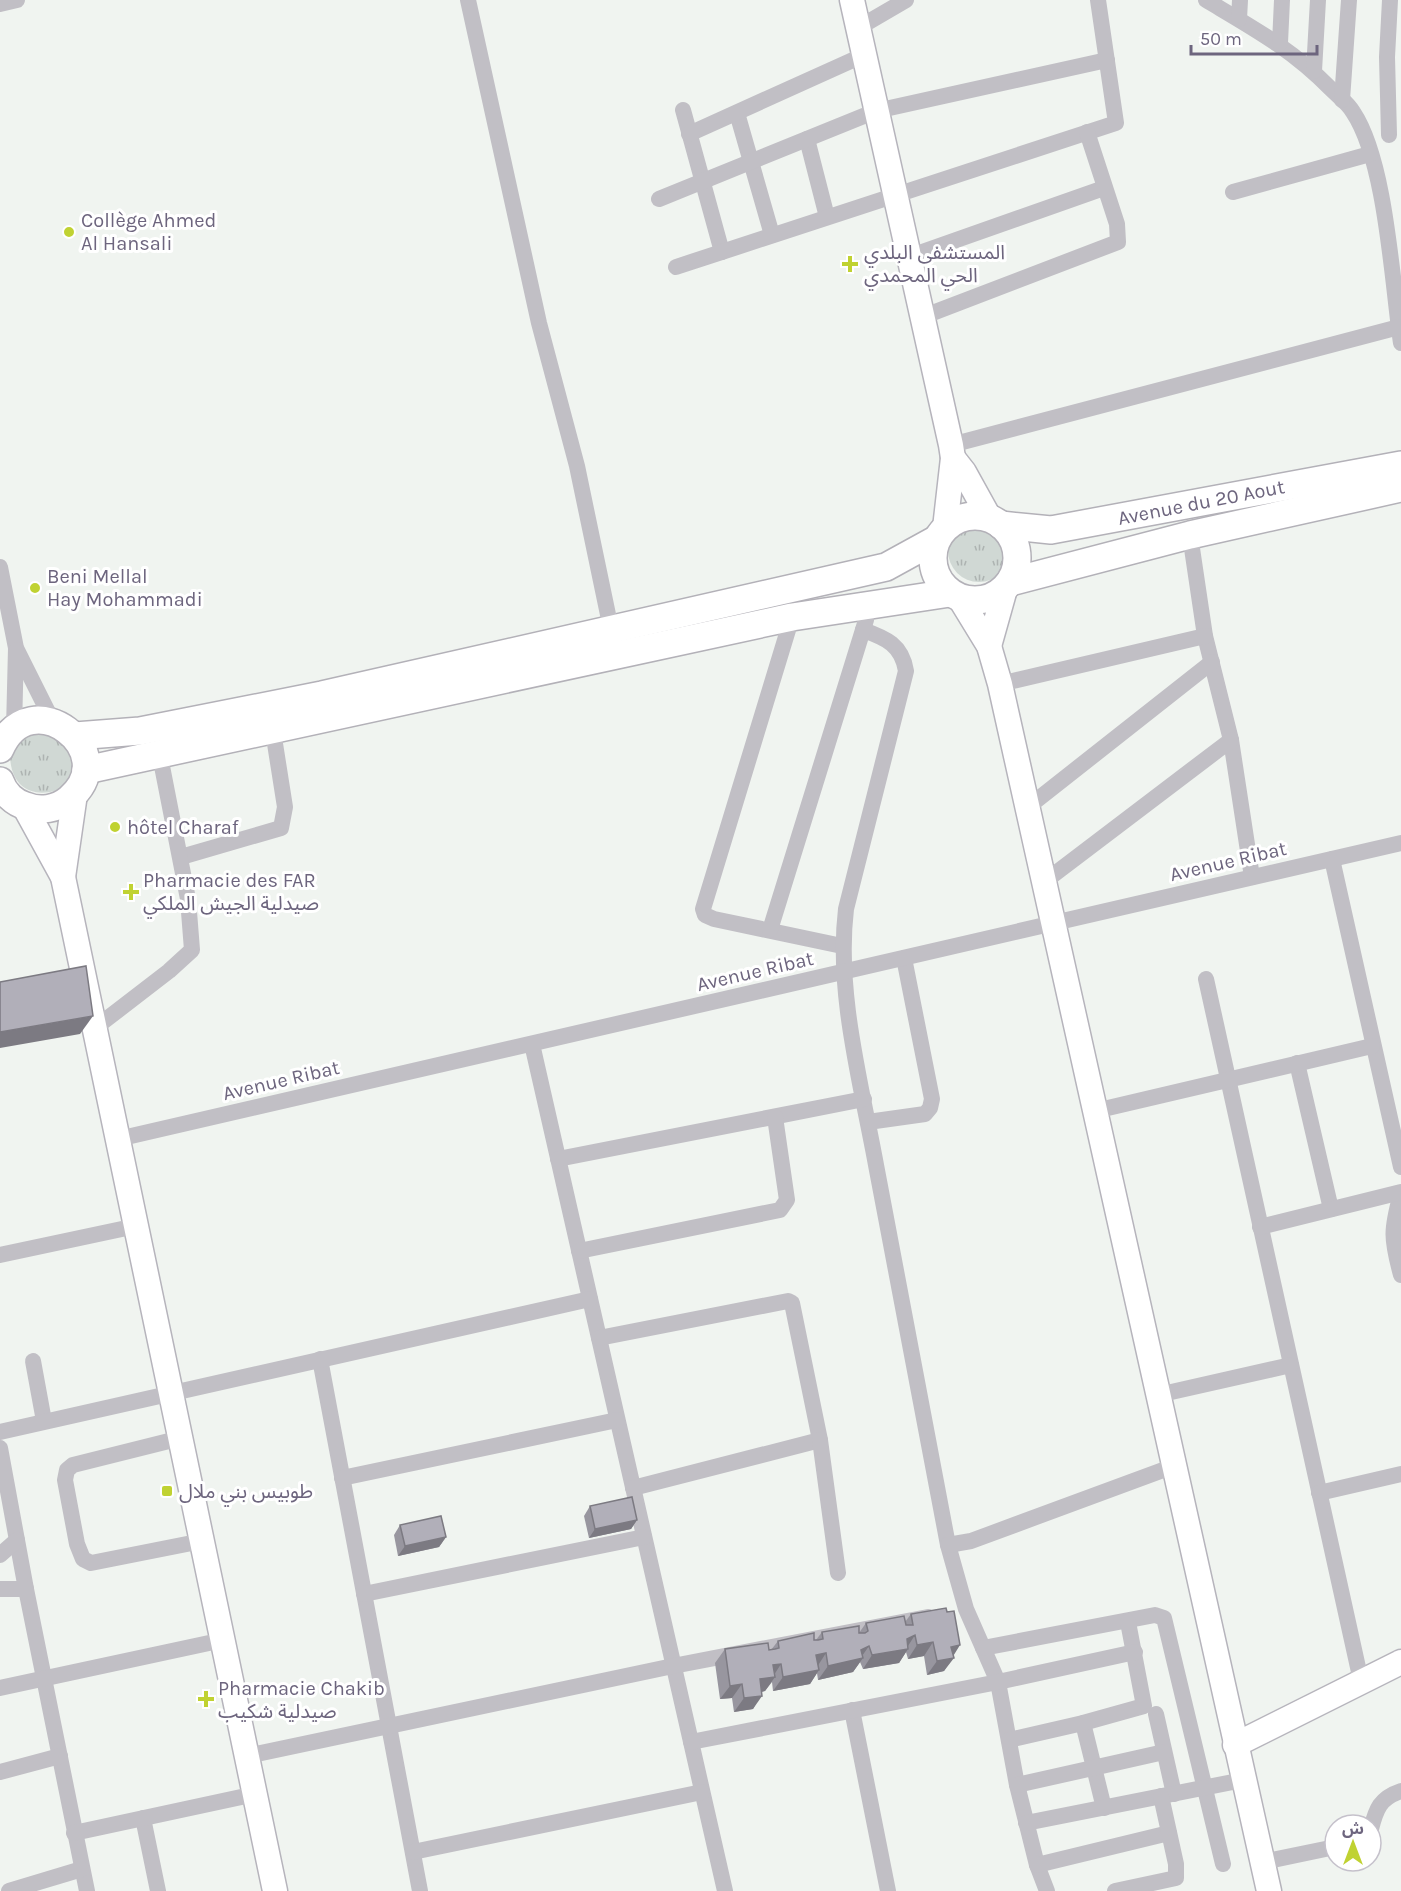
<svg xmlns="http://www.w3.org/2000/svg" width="1401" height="1891" viewBox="0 0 1401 1891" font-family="Karla,'Noto Sans Arabic',sans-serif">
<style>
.grass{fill:url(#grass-tufts)}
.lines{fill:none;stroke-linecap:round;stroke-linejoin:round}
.secondary-casing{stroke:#b6b4bc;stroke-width:27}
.primary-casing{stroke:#b3b1b8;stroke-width:30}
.street{stroke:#c1bfc5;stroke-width:16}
.secondary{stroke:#fff;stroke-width:24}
.primary{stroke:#fff;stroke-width:27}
.wall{fill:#98969f}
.shaded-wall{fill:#7c7a82}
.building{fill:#b1afb9;stroke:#7c7a82;stroke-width:1.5}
.poi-dot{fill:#c0d232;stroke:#fff;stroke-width:2}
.labels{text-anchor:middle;stroke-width:6;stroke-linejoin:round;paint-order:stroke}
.poi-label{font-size:20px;fill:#6d657e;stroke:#fff;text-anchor:start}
.street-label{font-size:20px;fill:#6d657e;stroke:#fff}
</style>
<defs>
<pattern id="grass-tufts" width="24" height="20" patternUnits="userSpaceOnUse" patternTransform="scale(1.5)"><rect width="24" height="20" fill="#d0d8d4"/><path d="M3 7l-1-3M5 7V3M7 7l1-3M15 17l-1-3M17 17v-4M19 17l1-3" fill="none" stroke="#adb3b1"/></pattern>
</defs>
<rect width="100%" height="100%" fill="#f0f4f0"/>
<g class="grass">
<circle cx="979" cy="551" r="31"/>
<path d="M30 727 78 743 70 785C41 800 12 794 10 757Z"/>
</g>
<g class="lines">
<g class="secondary-casing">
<g id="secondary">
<polyline points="852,0 951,445 953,458 945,528"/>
<polyline points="953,458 964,472 990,519"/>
<polyline points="959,597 989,646 1000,684 1269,1891"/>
<polyline points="989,646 1005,589"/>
<polyline points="24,806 63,877 275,1891"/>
<polyline points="63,877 75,794"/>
<polyline points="1235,1745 1401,1662"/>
</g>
</g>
<g class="primary-casing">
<g id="primary">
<circle cx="975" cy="558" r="42"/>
<polyline points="1001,525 1051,530 1401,465"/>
<polyline points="1010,582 1190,535 1401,488"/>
<polyline points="75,736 140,731 322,695 886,567 937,539"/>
<path d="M0 749C30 679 125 752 69 799 57 809 40 812 26 806 14 803 4 793 0 781"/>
<polyline points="86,770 792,617 950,593"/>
</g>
</g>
<g class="street">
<polyline points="468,0 539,323 577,466 611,629"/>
<path d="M1206 0C1253 28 1292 49 1331 89 1338 96 1348 103 1353 112 1386 161 1392 282 1401 343"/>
<polyline points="0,4 17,0"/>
<polyline points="1239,19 1240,0"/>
<polyline points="858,28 906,0"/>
<polyline points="1280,43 1282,0"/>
<polyline points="1314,71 1318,0"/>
<polyline points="1342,100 1349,0"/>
<polyline points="683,110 722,252"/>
<polyline points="737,113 772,235"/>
<polyline points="689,134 864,55"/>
<polyline points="1389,135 1387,57 1390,0"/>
<polyline points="807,139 827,217"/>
<polyline points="1233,192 1370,154"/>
<polyline points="659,199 876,111 1107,60"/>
<polyline points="908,257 1104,188"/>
<polyline points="676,267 1116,123 1098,0"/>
<polyline points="922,317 1118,242 1117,224 1087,132"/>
<polyline points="951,445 1399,327"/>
<polyline points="1190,535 1205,636 1231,740 1252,877"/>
<polyline points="0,567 16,648 14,729"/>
<polyline points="792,617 703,909 705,915 714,919 842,946"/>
<path d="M863 630C886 638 902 645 906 671L846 909C836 992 861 1083 876 1165 900 1292 924 1418 948 1545L966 1609 998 1682 1017 1785 1037 1865 1047 1891"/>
<polyline points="17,650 53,722"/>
<polyline points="1000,684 1205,636"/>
<polyline points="1028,807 1212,662"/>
<polyline points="181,857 281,828 285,807 273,731"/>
<polyline points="1332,859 1401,1167"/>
<polyline points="1044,882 1231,740"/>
<polyline points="770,930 866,620"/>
<polyline points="1206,979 1361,1681"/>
<polyline points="95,1028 169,971 192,950 188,899 160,756"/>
<polyline points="532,1044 725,1891"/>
<polyline points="1297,1063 1331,1209"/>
<polyline points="1095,1111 1372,1046"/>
<polyline points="868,1122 925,1114 930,1108 932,1099 904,958"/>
<polyline points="118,1139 1401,843"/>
<polyline points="558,1159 864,1099"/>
<path d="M1401 1194C1391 1230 1391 1238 1401 1275"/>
<polyline points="1260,1227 1401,1192"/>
<polyline points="579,1251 780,1210 787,1200 775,1117"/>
<polyline points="0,1255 136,1226"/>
<polyline points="599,1338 788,1301 792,1303 820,1440 633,1488"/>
<polyline points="320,1359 420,1891"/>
<polyline points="33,1361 44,1421"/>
<polyline points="1158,1395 1291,1365"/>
<polyline points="0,1432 590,1299"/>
<polyline points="181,1438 73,1465 67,1470 65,1480 77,1544 83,1559 91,1563 202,1541"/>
<polyline points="820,1440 838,1573"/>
<polyline points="0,1448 26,1589"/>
<polyline points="342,1478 617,1420"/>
<polyline points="1319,1493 1401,1474"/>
<polyline points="948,1545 971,1541 1174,1466"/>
<polyline points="0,1555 17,1540"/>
<polyline points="0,1589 26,1589 87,1891"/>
<polyline points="364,1594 644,1537"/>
<polyline points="983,1648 1155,1615 1164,1618 1223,1864"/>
<polyline points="0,1688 223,1640"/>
<polyline points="852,1710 888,1891"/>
<polyline points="1156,1714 1174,1794"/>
<polyline points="1083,1723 1104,1808"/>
<polyline points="1009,1740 1083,1723 1144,1706 1128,1622"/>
<polyline points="691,1742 998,1682 1135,1652"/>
<polyline points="247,1756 673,1666 928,1617"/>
<polyline points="0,1772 60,1756"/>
<polyline points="1017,1785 1164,1752"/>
<polyline points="143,1818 158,1891"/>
<polyline points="1026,1823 1243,1780"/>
<path d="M1371 1829C1376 1809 1380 1798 1401 1791"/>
<polyline points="74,1833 255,1794"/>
<polyline points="413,1852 702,1792"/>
<polyline points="1263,1862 1335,1847"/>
<polyline points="1037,1865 1169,1833"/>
<polyline points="9,1891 82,1869"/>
<polyline points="1115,1891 1176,1878 1176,1864 1161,1796"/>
</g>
<use href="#secondary" class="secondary"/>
<use href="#primary" class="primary"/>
</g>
<g class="wall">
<polygon points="590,1506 637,1520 631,1529 589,1538 584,1516"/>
<polygon points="400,1525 446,1537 439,1547 398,1556 394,1535"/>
<polygon points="911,1614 953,1656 944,1671 927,1675 924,1656 908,1659 906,1652 899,1663 863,1669 860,1662 853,1672 818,1680 817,1673 810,1684 773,1691 772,1682 765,1691 762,1692 753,1709 734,1712 732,1698 720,1699 715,1663 725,1649 771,1650 778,1641 816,1640 822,1632 859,1633 866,1623 905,1622"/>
</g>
<g class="shaded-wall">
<polygon points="93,1016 80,1034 0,1048 0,1032"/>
<polygon points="637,1520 631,1529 589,1538 595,1529"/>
<polygon points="446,1537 439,1547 398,1556 405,1546"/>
<polygon points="915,1635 906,1649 908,1649 899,1663 863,1669 872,1655"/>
<polygon points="933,1642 924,1656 908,1659 917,1645"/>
<polygon points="960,1645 952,1658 954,1658 944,1671 927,1675 937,1661 951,1647"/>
<polygon points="869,1646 860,1659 863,1658 853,1672 818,1680 828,1666"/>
<polygon points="826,1653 817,1667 816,1655"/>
<polygon points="781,1664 772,1678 775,1677 765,1691 750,1693 760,1679 773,1665"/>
<polygon points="819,1670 810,1684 773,1691 783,1677"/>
<polygon points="742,1684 732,1698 720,1699 730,1686"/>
<polygon points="762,1696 753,1709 734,1712 744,1698"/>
</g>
<g class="building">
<polygon points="86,966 93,1016 0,1032 0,982"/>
<polygon points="632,1497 637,1520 595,1529 590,1506"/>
<polygon points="441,1516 446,1537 405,1546 400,1525"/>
<polygon points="946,1608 947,1612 954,1611 960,1645 951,1647 954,1658 937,1661 933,1642 917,1645 915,1635 907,1639 908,1649 872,1655 869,1646 861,1650 863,1658 828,1666 826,1653 816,1655 819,1670 783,1677 781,1664 773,1665 775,1677 760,1679 762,1696 744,1698 742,1684 730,1686 725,1649 768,1643 769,1650 775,1649 779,1648 778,1641 814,1633 814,1640 818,1640 823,1639 822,1632 859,1626 859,1633 865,1633 868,1631 866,1623 904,1616 906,1625 913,1625 911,1614"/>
</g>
<g class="poi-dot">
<circle cx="69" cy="232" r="6"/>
<path d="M847 255h6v6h6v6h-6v6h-6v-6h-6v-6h6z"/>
<circle cx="35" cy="588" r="6"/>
<circle cx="115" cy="827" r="6"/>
<path d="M128 883h6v6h6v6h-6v6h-6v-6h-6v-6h6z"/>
<rect x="161" y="1485" width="12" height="12" rx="3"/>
<path d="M203 1690h6v6h6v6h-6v6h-6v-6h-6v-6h6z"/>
</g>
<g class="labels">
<g class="poi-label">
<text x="81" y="227">Collège Ahmed<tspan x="81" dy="23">Al Hansali</tspan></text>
<text x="864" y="259">المستشفى البلدي<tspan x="864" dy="23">الحي المحمدي</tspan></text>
<text x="47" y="583">Beni Mellal<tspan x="47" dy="23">Hay Mohammadi</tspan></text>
<text x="127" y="834">hôtel Charaf</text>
<text x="143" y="887">Pharmacie des FAR<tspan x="143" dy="23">صيدلية الجيش الملكي</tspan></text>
<text x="179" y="1498">طوبيس بني ملال</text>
<text x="218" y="1695">Pharmacie Chakib<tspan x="218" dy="23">صيدلية شكيب</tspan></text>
</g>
<g class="street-label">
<text transform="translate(1201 502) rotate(-11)" y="7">Avenue du 20 Aout</text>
<text transform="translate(1228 861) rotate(-13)" y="7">Avenue Ribat</text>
<text transform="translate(755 971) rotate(-13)" y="7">Avenue Ribat</text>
<text transform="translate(281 1080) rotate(-13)" y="7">Avenue Ribat</text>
</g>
</g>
<g transform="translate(1353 1843)"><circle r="28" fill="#ffffff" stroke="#c5c1cb" stroke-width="1.5"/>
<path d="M0-4.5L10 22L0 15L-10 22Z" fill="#c0d232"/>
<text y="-9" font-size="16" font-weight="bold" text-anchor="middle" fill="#6d657e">ش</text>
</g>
<path d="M1191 45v9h126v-9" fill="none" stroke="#6d657e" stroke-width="3"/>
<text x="1200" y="45" font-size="18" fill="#6d657e" stroke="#ffffff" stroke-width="4.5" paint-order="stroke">50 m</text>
</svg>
